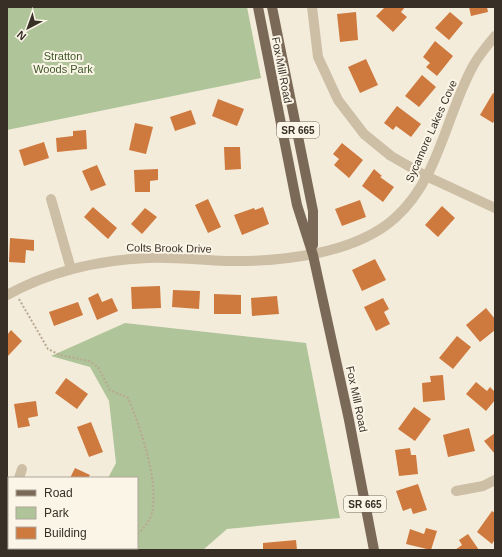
<svg xmlns="http://www.w3.org/2000/svg" width="502" height="557" viewBox="0 0 502 557" font-family="Helvetica,sans-serif">
<style>
.green{fill:#afc499}
.building{fill:#ce793e}
.lines{fill:none;stroke-linecap:round;stroke-linejoin:round}
.path{stroke:#b9a890;stroke-width:2;stroke-dasharray:2 2;stroke-linecap:butt}
.minor{stroke:#cdbea6;stroke-width:10}
.primary{stroke:#7b6957;stroke-width:10}
.labels{text-anchor:middle;stroke-width:4;stroke-linejoin:round;paint-order:stroke}
.shield{fill:#fbf5e7;stroke:#726a61;stroke-width:1}
.shield-label{font-size:10px;font-weight:bold;fill:#382f27}
.park-label{font-size:11px;fill:#3f5829;stroke:#fbf5e7}
.street-label{font-size:11px;fill:#382f27;stroke:#fbf5e7}
</style>
<rect width="100%" height="100%" fill="#f4ecdb"/>
<g class="green">
<polygon points="7,7 247,7 261,78 7,130"/>
<polygon points="125,323 306,343 340,518 227,529 203,550 71,550 72,548 137,548 137,478 108,478 116,463 109,401 90,367 51,356"/>
</g>
<g class="building">
<polygon points="385,7 405,7 401,12 407,17 393,32 376,16"/>
<polygon points="469,7 487,7 488,12 471,16"/>
<polygon points="356,12 358,40 340,42 337,14"/>
<polygon points="450,12 463,23 449,40 435,28"/>
<polygon points="435,41 453,56 437,76 426,67 430,63 423,57"/>
<polygon points="366,59 378,85 360,93 348,67"/>
<polygon points="422,75 436,87 419,107 405,96"/>
<polygon points="493,93 495,94 495,119 493,123 480,115"/>
<polygon points="218,99 244,109 237,126 212,116"/>
<polygon points="397,106 421,124 411,137 396,126 393,130 384,123"/>
<polygon points="191,110 196,124 175,131 170,117"/>
<polygon points="135,123 153,127 146,154 129,150"/>
<polygon points="86,130 87,149 57,152 56,138 73,136 73,131"/>
<polygon points="44,142 49,158 24,166 19,150"/>
<polygon points="342,143 363,160 349,178 334,165 339,159 333,154"/>
<polygon points="224,147 240,147 241,169 225,170"/>
<polygon points="97,165 106,185 91,191 82,171"/>
<polygon points="158,169 158,180 150,181 150,192 135,192 134,170"/>
<polygon points="374,169 382,176 380,177 394,187 383,202 362,186"/>
<polygon points="208,199 221,227 208,233 195,205"/>
<polygon points="360,200 366,217 342,226 335,209"/>
<polygon points="442,206 455,218 438,237 425,225"/>
<polygon points="93,207 117,228 108,239 84,217"/>
<polygon points="263,207 269,224 242,235 234,215 254,208 255,210"/>
<polygon points="145,208 157,217 142,234 131,224"/>
<polygon points="10,238 34,240 34,251 26,250 25,263 9,262"/>
<polygon points="375,259 386,280 362,291 352,270"/>
<polygon points="160,286 161,308 132,309 131,287"/>
<polygon points="173,290 200,291 199,309 172,307"/>
<polygon points="98,293 102,302 112,298 118,311 97,320 88,298"/>
<polygon points="214,294 241,295 241,314 214,314"/>
<polygon points="277,296 279,314 252,316 251,298"/>
<polygon points="383,298 389,309 384,312 390,324 376,331 364,307"/>
<polygon points="78,302 83,315 54,326 49,312"/>
<polygon points="486,308 495,319 495,330 480,342 466,325"/>
<polygon points="11,330 22,341 7,357 7,335"/>
<polygon points="457,336 471,347 453,369 439,358"/>
<polygon points="443,375 445,400 423,402 422,383 431,382 430,376"/>
<polygon points="66,378 88,394 77,409 55,393"/>
<polygon points="476,382 487,391 490,387 495,392 495,400 486,411 466,394"/>
<polygon points="36,401 38,416 28,418 30,426 18,428 14,404"/>
<polygon points="414,407 431,419 415,441 398,429"/>
<polygon points="91,422 103,452 89,457 77,427"/>
<polygon points="469,428 475,451 448,457 443,435"/>
<polygon points="495,433 495,454 484,441"/>
<polygon points="410,448 411,455 416,455 418,474 399,476 395,450"/>
<polygon points="75,468 90,475 88,478 70,478"/>
<polygon points="418,484 427,510 413,514 411,508 403,511 396,491"/>
<polygon points="492,511 495,513 495,539 492,544 477,532"/>
<polygon points="426,528 437,531 431,550 406,544 410,529 424,534"/>
<polygon points="468,534 479,550 455,550 462,545 459,540"/>
<polygon points="296,540 297,550 263,550 263,543"/>
<polygon points="26,548 47,548 46,550 26,550"/>
</g>
<g class="lines">
<g class="path">
<path d="M19 299 48 349 60 355 89 361 98 367 110 390 128 398C140 425 159 482 152 512 151 520 143 529 137 535"/>
<polyline points="116,550 120,548"/>
</g>
<g class="minor">
<polyline points="312,7 318,57 338,100 364,134 391,156 426,176 495,208"/>
<polyline points="51,199 71,269"/>
<path d="M7 295C51 271 99 260 148 258 174 257 200 260 225 261 278 262 354 255 395 218 439 179 446 115 473 66 479 55 487 46 495 36"/>
<polyline points="19,478 22,469"/>
<polyline points="456,491 483,486 495,480"/>
<polyline points="7,516 9,509"/>
</g>
<g class="primary">
<polyline points="258,7 297,205 313,255 349,420 374,550"/>
<polyline points="272,7 313,211 313,245"/>
</g>
</g>
<g class="labels">
<g class="shield">
<rect x="277" y="122" width="42" height="16" rx="3"/>
<rect x="344" y="496" width="42" height="16" rx="3"/>
</g>
<g class="shield-label">
<text x="298" y="134">SR 665</text>
<text x="365" y="508">SR 665</text>
</g>
<g class="park-label">
<text x="63" y="60">Stratton<tspan x="63" dy="13">Woods Park</tspan></text>
</g>
<g class="street-label">
<text transform="translate(282 70) rotate(79)" y="4">Fox Mill Road</text>
<text transform="translate(431 131) rotate(-66)" y="4">Sycamore Lakes Cove</text>
<text transform="translate(169 248) rotate(1)" y="4">Colts Brook Drive</text>
<text transform="translate(357 399) rotate(78)" y="4">Fox Mill Road</text>
</g>
</g>
<rect width="502" height="557" fill="none" stroke="#382f27" stroke-width="16"/>
<rect x="8" y="477" width="130" height="72" fill="#fbf5e7" stroke="#ada69a"/>
<rect x="16" y="490" width="20" height="6" fill="#7b6957" stroke="#ada69a"/>
<text x="44" y="497" font-size="12" fill="#382f27">Road</text>
<rect x="16" y="507" width="20" height="12" fill="#afc499" stroke="#ada69a"/>
<text x="44" y="517" font-size="12" fill="#382f27">Park</text>
<rect x="16" y="527" width="20" height="12" fill="#ce793e" stroke="#ada69a"/>
<text x="44" y="537" font-size="12" fill="#382f27">Building</text>
<g transform="translate(28 28) rotate(221)" stroke="#fbf5e7" stroke-width="3" paint-order="stroke">
<path d="M0-3L7 15L0 10L-7 15Z" fill="#382f27"/>
<text y="-6" font-size="11" font-weight="bold" text-anchor="middle" fill="#382f27">N</text>
</g>
</svg>
